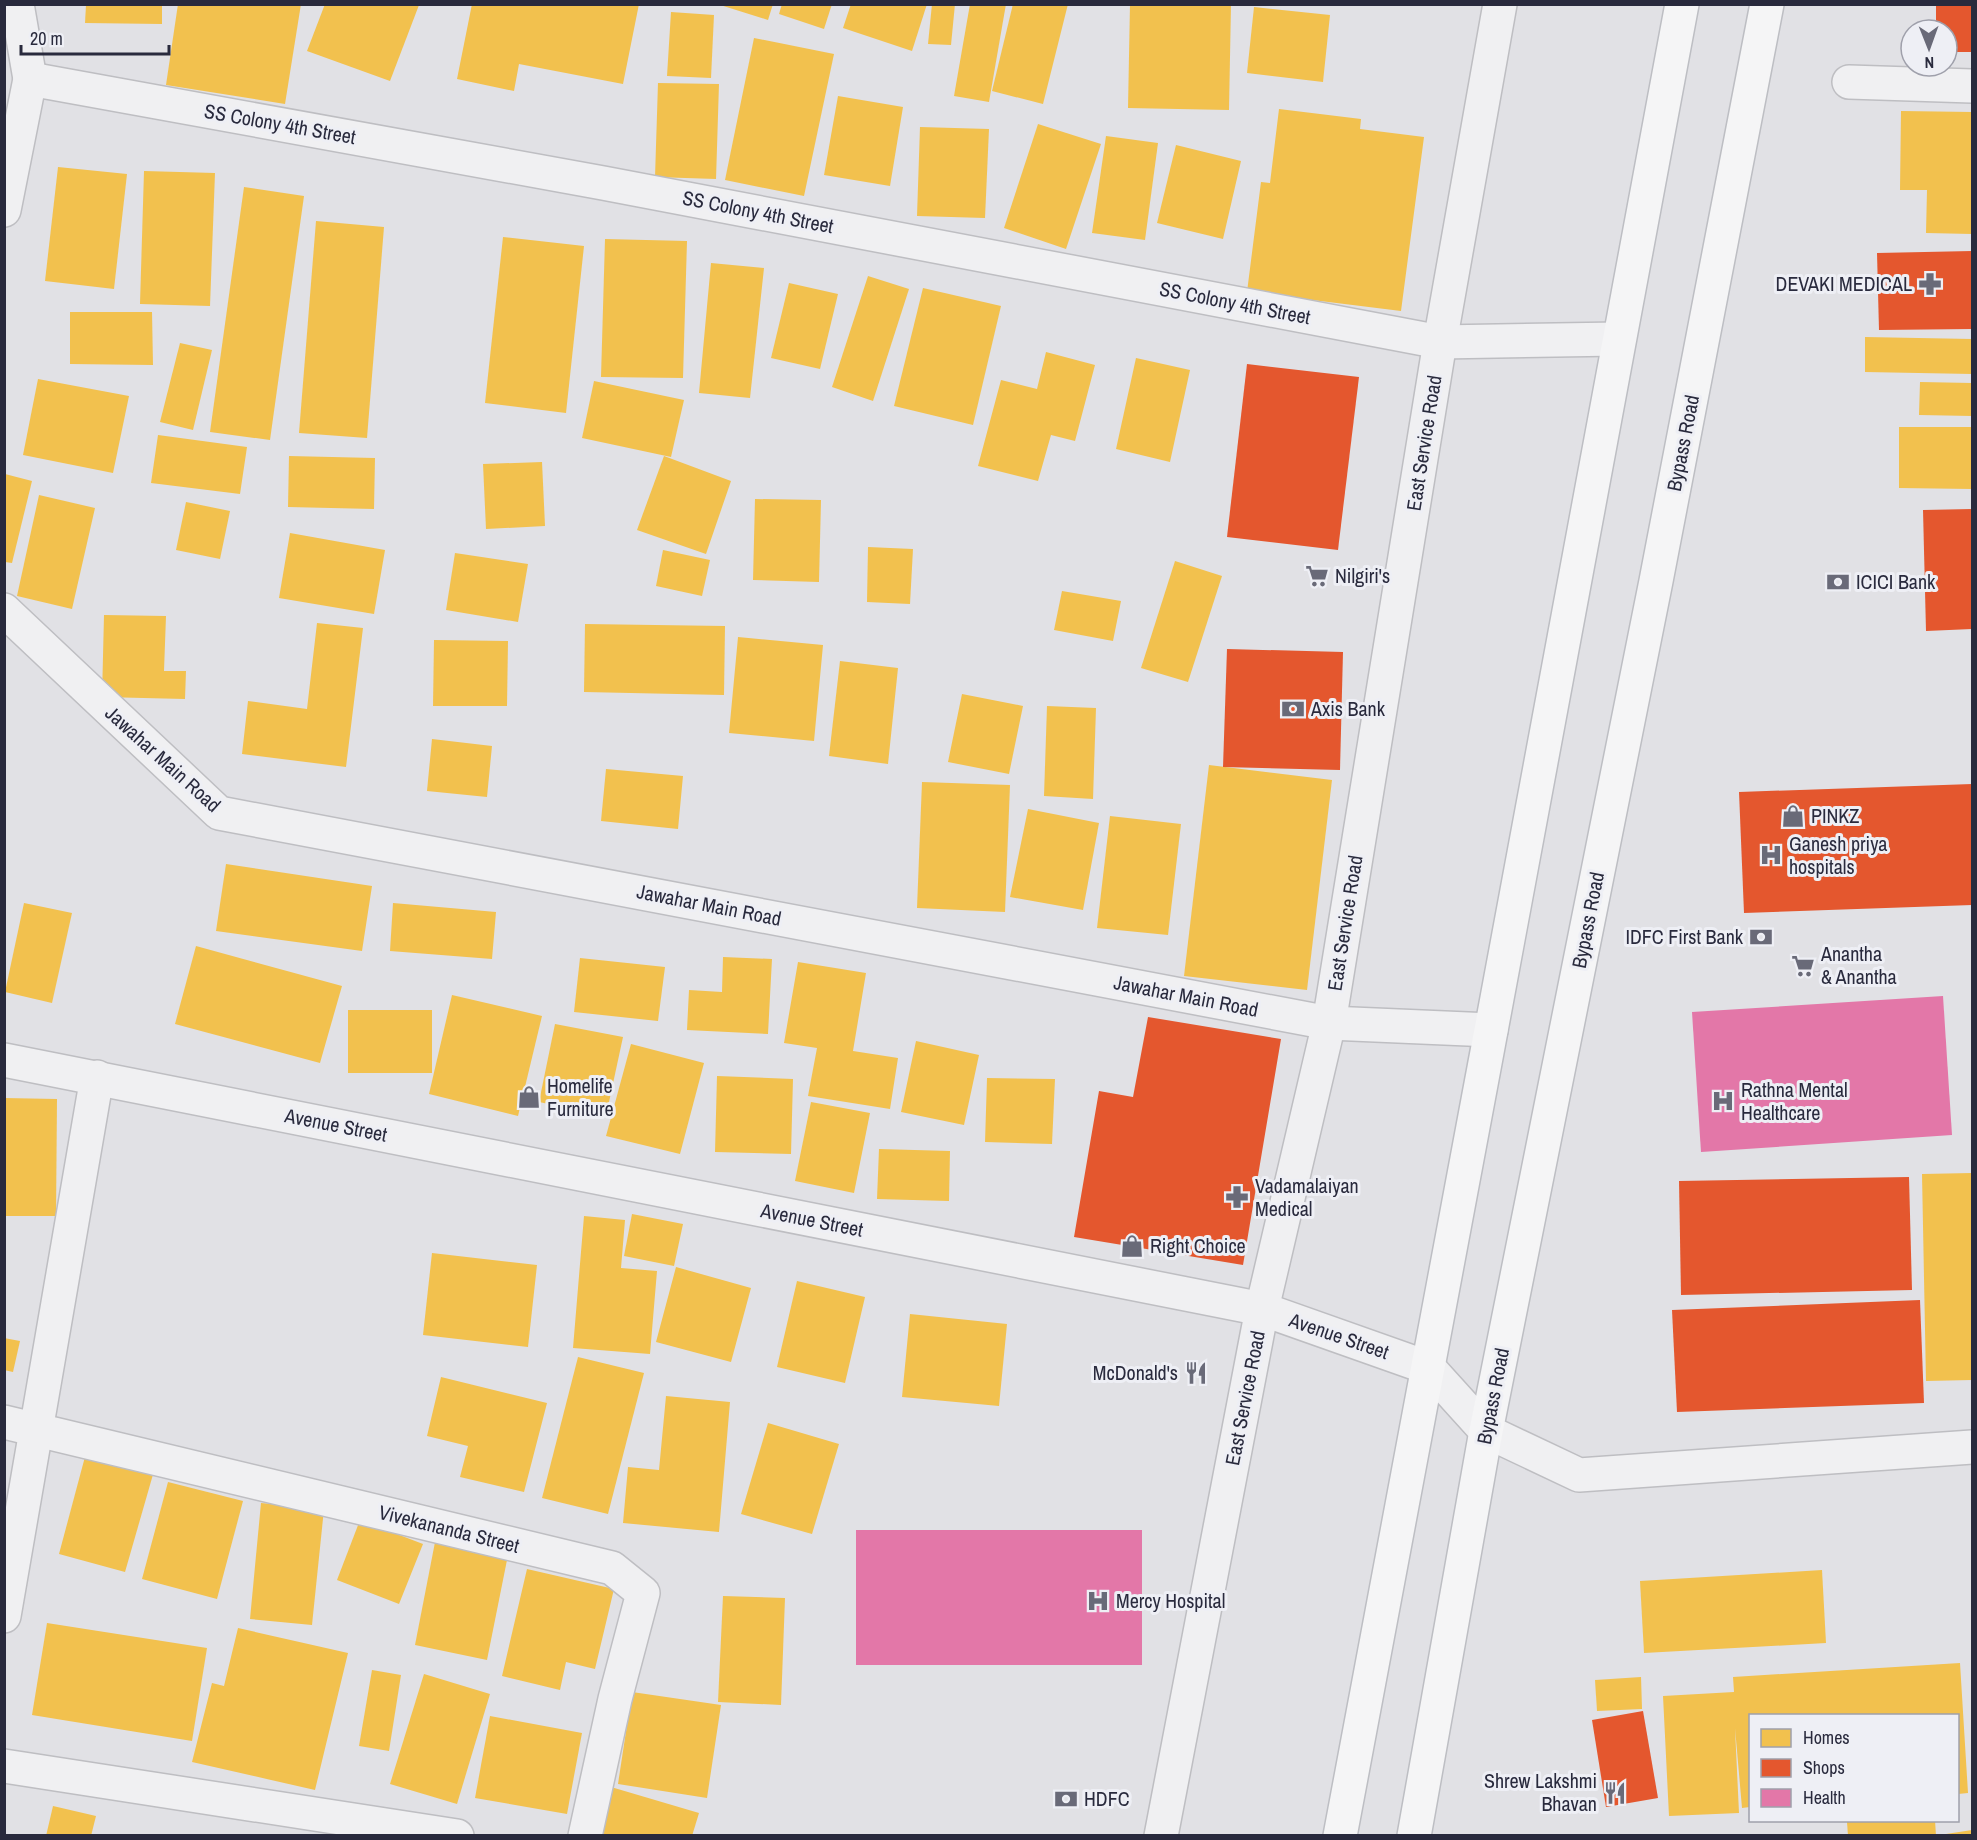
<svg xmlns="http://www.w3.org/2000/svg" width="1977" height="1840" viewBox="0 0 1977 1840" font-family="'Archivo Narrow',sans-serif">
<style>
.homes{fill:#f2c14e}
.shops{fill:#e4572e}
.health{fill:#e377a8}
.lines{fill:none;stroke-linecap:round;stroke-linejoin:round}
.minor-casing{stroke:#bebec2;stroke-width:36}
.tertiary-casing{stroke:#bebec2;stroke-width:36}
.primary-casing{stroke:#bdbec3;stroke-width:36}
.minor{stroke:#f0f0f2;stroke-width:33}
.tertiary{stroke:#f0f0f2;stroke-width:33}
.primary{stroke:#f5f5f6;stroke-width:33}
.labels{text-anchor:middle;stroke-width:6;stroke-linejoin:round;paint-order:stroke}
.street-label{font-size:20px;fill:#292a3d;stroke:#eeeff5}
.poi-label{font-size:20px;fill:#292a3d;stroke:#eeeff5;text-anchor:start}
</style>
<rect width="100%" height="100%" fill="#e1e1e5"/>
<g class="homes">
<polygon points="178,4 301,4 285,104 166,85"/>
<polygon points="325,4 419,5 390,81 307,51"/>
<polygon points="472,4 639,4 623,84 519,64 514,91 457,79"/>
<polygon points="717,4 773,4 768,20"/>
<polygon points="782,4 832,4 824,29 779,14"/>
<polygon points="851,4 927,4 912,51 843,28"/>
<polygon points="932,4 955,4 951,45 928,44"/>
<polygon points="970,4 1006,4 989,102 954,96"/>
<polygon points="1013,4 1068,4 1043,104 992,91"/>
<polygon points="1130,4 1231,4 1229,110 1128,108"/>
<polygon points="86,5 162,5 162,24 85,23"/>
<polygon points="1254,7 1330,15 1323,82 1247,73"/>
<polygon points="671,12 714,15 711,78 667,76"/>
<polygon points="754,38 834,54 804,196 725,180"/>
<polygon points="658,83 719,84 716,179 655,177"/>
<polygon points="838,96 903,107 890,186 824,175"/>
<polygon points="1279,109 1361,119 1360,129 1424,137 1401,311 1247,292 1261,182 1270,183"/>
<polygon points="1901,111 1972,112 1972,234 1926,233 1927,190 1900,190"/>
<polygon points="1038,124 1101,144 1066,249 1004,228"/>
<polygon points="920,127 989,129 985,218 917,216"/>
<polygon points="1106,136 1158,143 1145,240 1092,233"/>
<polygon points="1176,145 1241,161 1223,239 1157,223"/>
<polygon points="58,167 127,174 114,289 45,281"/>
<polygon points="144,171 215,173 210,306 140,304"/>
<polygon points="244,187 304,196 270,440 210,432"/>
<polygon points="316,221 384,227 367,438 299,433"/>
<polygon points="503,237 584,246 566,413 485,403"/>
<polygon points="605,239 687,241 683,378 601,377"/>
<polygon points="711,263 764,268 750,398 699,393"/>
<polygon points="868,276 909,289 873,401 832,387"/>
<polygon points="789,283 838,294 820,369 771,358"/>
<polygon points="923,288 1001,306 973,425 894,406"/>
<polygon points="70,312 152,312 153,365 70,364"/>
<polygon points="1865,337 1972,339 1972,374 1865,372"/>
<polygon points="180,343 212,350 193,430 160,422"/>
<polygon points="1046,352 1095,365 1075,441 1051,435 1038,481 978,466 1001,380 1037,389"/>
<polygon points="1136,358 1190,370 1170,462 1116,449"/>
<polygon points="38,379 129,396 113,473 23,455"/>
<polygon points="594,381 684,400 671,457 582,438"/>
<polygon points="1920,382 1972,383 1972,416 1919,415"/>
<polygon points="1899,427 1972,427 1972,489 1899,488"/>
<polygon points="158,435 247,447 240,494 151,483"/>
<polygon points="289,456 375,458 374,509 288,507"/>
<polygon points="664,456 731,481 706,554 637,530"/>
<polygon points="542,462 545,526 486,529 483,464"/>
<polygon points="5,474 32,481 12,563 5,562"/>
<polygon points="39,495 95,508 72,609 17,596"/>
<polygon points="755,499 821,500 819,582 753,580"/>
<polygon points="186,502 230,511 220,559 176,550"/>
<polygon points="290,533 385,550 374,614 279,598"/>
<polygon points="868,547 913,549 910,604 867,602"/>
<polygon points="663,550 710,560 702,596 656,586"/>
<polygon points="455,553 528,564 518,622 446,610"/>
<polygon points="1175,561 1222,576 1188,682 1141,668"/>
<polygon points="1062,591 1121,601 1113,641 1054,630"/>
<polygon points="104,615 166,616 164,671 186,671 185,699 102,697"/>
<polygon points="317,623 363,628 346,767 242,754 248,701 307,709"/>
<polygon points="585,624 725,626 724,695 584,692"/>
<polygon points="738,637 823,645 814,741 729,733"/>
<polygon points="434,640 508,641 507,706 433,706"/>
<polygon points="840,661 898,668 888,764 829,756"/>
<polygon points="962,694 1023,706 1009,774 948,762"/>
<polygon points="1047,706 1096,708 1093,799 1044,796"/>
<polygon points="432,739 492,746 487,797 427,791"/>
<polygon points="1209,765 1332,780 1307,990 1184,976"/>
<polygon points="606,769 683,776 678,829 601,821"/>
<polygon points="922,782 1010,785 1005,912 917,908"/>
<polygon points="1028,809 1099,823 1083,910 1010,897"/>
<polygon points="1110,816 1181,824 1168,935 1097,928"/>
<polygon points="226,864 372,886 362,951 216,931"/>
<polygon points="24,903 72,913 52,1003 5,992"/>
<polygon points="393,903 496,912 492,959 390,951"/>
<polygon points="196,946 342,986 320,1063 175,1024"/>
<polygon points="723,957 772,959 768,1034 687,1030 689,990 722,992"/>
<polygon points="580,958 665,967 658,1021 574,1012"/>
<polygon points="798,962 866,973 853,1051 898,1058 890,1109 808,1096 817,1048 784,1043"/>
<polygon points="452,995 542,1016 518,1116 429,1094"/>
<rect x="348" y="1010" width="84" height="63"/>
<polygon points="555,1024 623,1037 606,1116 539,1102"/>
<polygon points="916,1041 979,1055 964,1125 901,1112"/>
<polygon points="631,1044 704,1063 680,1154 606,1136"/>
<polygon points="717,1076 793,1079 791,1154 715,1152"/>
<polygon points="987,1078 1055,1079 1052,1144 985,1142"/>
<polygon points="4,1098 57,1099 56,1216 4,1216"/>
<polygon points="811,1102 870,1113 854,1193 795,1181"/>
<polygon points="879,1149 950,1151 949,1201 877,1199"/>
<polygon points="1972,1173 1972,1380 1926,1381 1922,1174"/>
<polygon points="632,1214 683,1224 674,1266 624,1256"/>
<polygon points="584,1216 625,1220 621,1268 657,1271 650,1354 573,1348"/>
<polygon points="432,1253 537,1265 528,1347 423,1335"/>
<polygon points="676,1267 751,1288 731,1362 656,1342"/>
<polygon points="797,1281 865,1297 845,1383 777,1367"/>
<polygon points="910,1314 1007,1324 999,1406 902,1397"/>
<polygon points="4,1338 20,1341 13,1372 4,1370"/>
<polygon points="578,1357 644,1373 608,1514 542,1498"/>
<polygon points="441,1377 547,1403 524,1492 460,1477 468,1446 427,1436"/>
<polygon points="666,1396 730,1402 719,1532 623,1523 628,1467 659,1470"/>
<polygon points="768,1423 839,1444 812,1534 741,1514"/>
<polygon points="86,1453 154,1471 125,1572 59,1554"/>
<polygon points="168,1482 243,1501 217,1599 142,1579"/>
<polygon points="261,1503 324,1509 312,1625 250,1619"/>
<polygon points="360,1520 423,1544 399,1604 337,1580"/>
<polygon points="436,1537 509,1550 487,1660 415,1645"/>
<polygon points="527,1569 614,1589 595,1669 566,1662 560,1690 502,1676"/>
<polygon points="1822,1570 1826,1643 1644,1653 1640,1581"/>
<polygon points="723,1596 785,1598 781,1705 718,1702"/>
<polygon points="47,1623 207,1648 192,1741 32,1715"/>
<polygon points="238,1628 348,1653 315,1790 192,1762 212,1683 224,1686"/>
<polygon points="1960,1663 1968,1793 1958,1794 1958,1716 1750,1716 1750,1807 1742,1808 1735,1728 1739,1813 1669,1816 1663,1696 1734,1692 1733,1677"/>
<polygon points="372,1670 401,1675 389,1751 359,1746"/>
<polygon points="424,1674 490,1694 457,1804 390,1784"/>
<polygon points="1641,1677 1642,1709 1597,1711 1595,1680"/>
<polygon points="632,1692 721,1705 707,1798 618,1784"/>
<polygon points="490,1716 582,1733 567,1814 475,1798"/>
<polygon points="611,1787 699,1813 692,1836 597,1836"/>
<polygon points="53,1806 96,1816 91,1836 46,1836"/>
<polygon points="1863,1820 1935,1820 1936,1836 1848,1836 1847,1822"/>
<polygon points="1972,1830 1972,1836 1946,1836 1946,1834"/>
</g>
<g class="shops">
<polygon points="1936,4 1972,4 1972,52 1947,52 1947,30 1936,30"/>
<polygon points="1972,251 1972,329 1879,330 1877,253"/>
<polygon points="1247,364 1359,377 1338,550 1227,537"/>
<polygon points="1972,509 1972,629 1926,631 1923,510"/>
<polygon points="1227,649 1343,652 1340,770 1223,767"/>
<polygon points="1972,784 1972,905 1744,913 1739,792"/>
<polygon points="1148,1017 1281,1039 1243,1265 1074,1237 1099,1091 1133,1097"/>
<polygon points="1909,1177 1912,1290 1681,1295 1679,1181"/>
<polygon points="1920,1300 1924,1403 1677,1412 1672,1310"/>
<polygon points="1643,1711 1658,1798 1606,1807 1592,1720"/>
</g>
<g class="health">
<polygon points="1943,996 1952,1135 1701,1152 1692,1012"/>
<rect x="856" y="1530" width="286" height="135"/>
</g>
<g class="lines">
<g class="minor-casing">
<g id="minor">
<polyline points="17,4 30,79"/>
<polyline points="1849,82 1972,86"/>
<polyline points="4,210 30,79 603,183 1440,342 1619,339"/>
<polyline points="4,610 219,813 1329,1023 1491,1030"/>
<polyline points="4,1060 1262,1309 1429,1368 1486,1431 1579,1475 1972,1447"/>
<polyline points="4,1422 612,1568 643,1593 615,1699 585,1836"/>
<polyline points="4,1616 97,1077"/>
<polyline points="4,1766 457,1836"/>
</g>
</g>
<g class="tertiary-casing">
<polyline id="tertiary" points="1161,1836 1262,1309 1329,1023 1440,342 1500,4"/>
</g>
<g class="primary-casing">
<g id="primary">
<path d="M1340 1836C1457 1226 1566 614 1682 4"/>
<polyline points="1414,1836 1486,1431 1656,581 1767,4"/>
</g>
</g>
<use href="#minor" class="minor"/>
<use href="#tertiary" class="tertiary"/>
<use href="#primary" class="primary"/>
</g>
<defs>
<g id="pharmacy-bare" transform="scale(1.8)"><path d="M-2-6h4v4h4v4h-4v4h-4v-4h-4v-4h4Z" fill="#696a78" stroke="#eeeff5" stroke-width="2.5" paint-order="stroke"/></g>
<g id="supermarket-bare" transform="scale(1.8)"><path d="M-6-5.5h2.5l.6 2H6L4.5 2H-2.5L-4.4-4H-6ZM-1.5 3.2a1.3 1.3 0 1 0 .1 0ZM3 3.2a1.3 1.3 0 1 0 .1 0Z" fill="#696a78" stroke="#eeeff5" stroke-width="2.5" paint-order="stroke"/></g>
<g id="bank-bare" transform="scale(1.8)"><path d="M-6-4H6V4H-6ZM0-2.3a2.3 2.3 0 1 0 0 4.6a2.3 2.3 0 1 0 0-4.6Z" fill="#696a78" stroke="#eeeff5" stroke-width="2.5" paint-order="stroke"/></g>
<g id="shop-bare" transform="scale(1.8)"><path d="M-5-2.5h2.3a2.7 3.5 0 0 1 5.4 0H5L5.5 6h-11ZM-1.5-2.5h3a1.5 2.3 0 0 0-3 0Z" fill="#696a78" stroke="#eeeff5" stroke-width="2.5" paint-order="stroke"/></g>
<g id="hospital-bare" transform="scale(1.8)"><path d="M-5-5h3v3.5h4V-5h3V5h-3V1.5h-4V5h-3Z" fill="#696a78" stroke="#eeeff5" stroke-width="2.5" paint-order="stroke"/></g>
<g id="restaurant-bare" transform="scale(1.8)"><path d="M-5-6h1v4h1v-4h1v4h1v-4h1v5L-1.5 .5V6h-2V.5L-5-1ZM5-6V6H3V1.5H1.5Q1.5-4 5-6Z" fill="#696a78" stroke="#eeeff5" stroke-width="2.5" paint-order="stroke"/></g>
</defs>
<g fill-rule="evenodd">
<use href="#pharmacy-bare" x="1930" y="284"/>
<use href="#supermarket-bare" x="1317" y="576"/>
<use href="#bank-bare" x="1838" y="582"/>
<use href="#bank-bare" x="1293" y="709"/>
<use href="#shop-bare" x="1793" y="816"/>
<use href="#hospital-bare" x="1771" y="855"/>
<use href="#bank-bare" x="1761" y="937"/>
<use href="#supermarket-bare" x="1803" y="966"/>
<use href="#shop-bare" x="529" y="1097"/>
<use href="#hospital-bare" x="1723" y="1101"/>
<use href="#pharmacy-bare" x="1237" y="1197"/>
<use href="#shop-bare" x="1132" y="1246"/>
<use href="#restaurant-bare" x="1196" y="1373"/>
<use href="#hospital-bare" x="1098" y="1601"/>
<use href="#restaurant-bare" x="1615" y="1793"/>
<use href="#bank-bare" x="1066" y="1799"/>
</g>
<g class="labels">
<g class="street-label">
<text transform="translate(280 124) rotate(10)" y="7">SS Colony 4th Street</text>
<text transform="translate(758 212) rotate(11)" y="7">SS Colony 4th Street</text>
<text transform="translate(1235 303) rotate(11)" y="7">SS Colony 4th Street</text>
<text transform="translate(1424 443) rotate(-81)" y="7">East Service Road</text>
<text transform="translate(1683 443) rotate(-79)" y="7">Bypass Road</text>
<text transform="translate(163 759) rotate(42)" y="7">Jawahar Main Road</text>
<text transform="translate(709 905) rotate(11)" y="7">Jawahar Main Road</text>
<text transform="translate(1588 920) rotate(-79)" y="7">Bypass Road</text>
<text transform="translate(1345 923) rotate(-81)" y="7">East Service Road</text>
<text transform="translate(1186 996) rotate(11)" y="7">Jawahar Main Road</text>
<text transform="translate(336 1125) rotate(11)" y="7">Avenue Street</text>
<text transform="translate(812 1220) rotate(11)" y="7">Avenue Street</text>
<text transform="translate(1339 1336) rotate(19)" y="7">Avenue Street</text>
<text transform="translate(1493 1396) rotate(-79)" y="7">Bypass Road</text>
<text transform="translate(1245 1398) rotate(-79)" y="7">East Service Road</text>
<text transform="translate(449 1529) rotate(14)" y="7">Vivekananda Street</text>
</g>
<g class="poi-label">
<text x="1912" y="291" text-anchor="end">DEVAKI MEDICAL</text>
<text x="1335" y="583">Nilgiri's</text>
<text x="1856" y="589">ICICI Bank</text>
<text x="1311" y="716">Axis Bank</text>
<text x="1811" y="823">PINKZ</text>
<text x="1789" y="851">Ganesh priya<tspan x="1789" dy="23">hospitals</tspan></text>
<text x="1743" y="944" text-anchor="end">IDFC First Bank</text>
<text x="1821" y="961">Anantha<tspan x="1821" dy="23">&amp; Anantha</tspan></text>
<text x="547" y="1093">Homelife<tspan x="547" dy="23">Furniture</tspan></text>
<text x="1741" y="1097">Rathna Mental<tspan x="1741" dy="23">Healthcare</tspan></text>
<text x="1255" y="1193">Vadamalaiyan<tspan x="1255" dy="23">Medical</tspan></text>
<text x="1150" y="1253">Right Choice</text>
<text x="1178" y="1380" text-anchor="end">McDonald's</text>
<text x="1116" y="1608">Mercy Hospital</text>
<text x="1597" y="1788" text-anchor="end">Shrew Lakshmi<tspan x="1597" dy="23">Bhavan</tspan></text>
<text x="1084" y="1806">HDFC</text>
</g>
</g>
<rect width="1977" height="1840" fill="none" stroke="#292a3d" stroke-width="12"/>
<rect x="1749" y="1714" width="210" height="108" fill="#eeeff5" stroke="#9fa0ab" stroke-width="1.5"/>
<rect x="1761" y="1729" width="30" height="18" fill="#f2c14e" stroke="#9fa0ab" stroke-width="1.5"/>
<text x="1803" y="1744" font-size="18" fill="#292a3d">Homes</text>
<rect x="1761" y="1759" width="30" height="18" fill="#e4572e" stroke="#9fa0ab" stroke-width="1.5"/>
<text x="1803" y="1774" font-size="18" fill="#292a3d">Shops</text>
<rect x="1761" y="1789" width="30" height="18" fill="#e377a8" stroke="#9fa0ab" stroke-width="1.5"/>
<text x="1803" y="1804" font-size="18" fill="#292a3d">Health</text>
<g transform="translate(1929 48) rotate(179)"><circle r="28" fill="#eeeff5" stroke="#9fa0ab" stroke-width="1.5"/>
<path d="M0-4.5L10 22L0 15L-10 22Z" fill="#696a78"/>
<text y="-9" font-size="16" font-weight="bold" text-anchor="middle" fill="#292a3d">N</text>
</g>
<path d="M21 45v9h148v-9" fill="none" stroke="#292a3d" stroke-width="3"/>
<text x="30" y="45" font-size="18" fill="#292a3d" stroke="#eeeff5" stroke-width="4.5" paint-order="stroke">20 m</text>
</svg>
